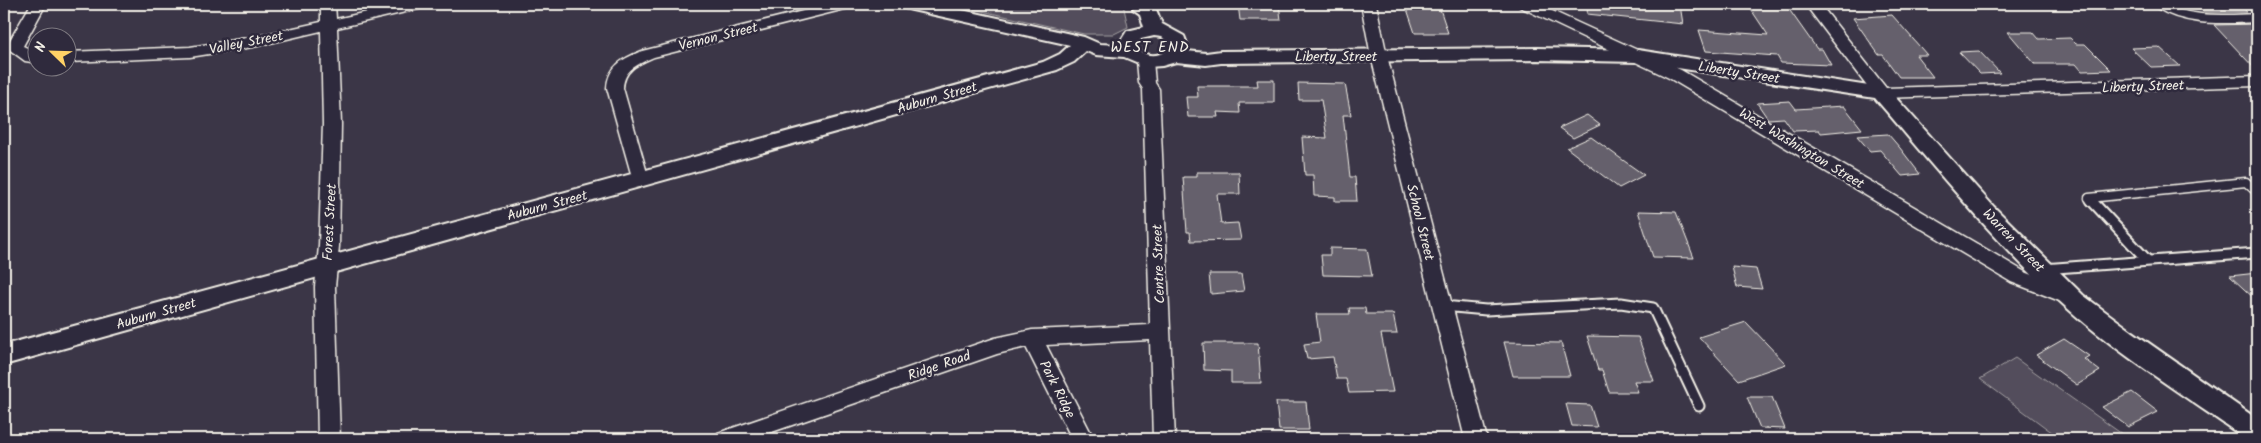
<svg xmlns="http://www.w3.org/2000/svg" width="2261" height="443" viewBox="0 0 2261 443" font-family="Kalam,sans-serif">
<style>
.green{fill:#534e5c;stroke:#a4a0a2}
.building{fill:#65616c;stroke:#f4f1e8}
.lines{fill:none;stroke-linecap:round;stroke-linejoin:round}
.service-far1-casing{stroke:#f4f1e8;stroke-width:11}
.service-casing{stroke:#f4f1e8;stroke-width:13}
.minor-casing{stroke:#f4f1e8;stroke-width:3}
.tertiary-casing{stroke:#f4f1e8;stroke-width:4}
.service-far1{stroke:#2f2a3d;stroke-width:8}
.service{stroke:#2f2a3d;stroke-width:9}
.minor{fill:#2f2a3d;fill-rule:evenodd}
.tertiary{fill:#2f2a3d;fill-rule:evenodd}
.labels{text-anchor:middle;stroke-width:5;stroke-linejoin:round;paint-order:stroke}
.street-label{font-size:14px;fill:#f4f1e8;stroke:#2f2a3d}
.neighbourhood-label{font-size:15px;letter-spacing:1px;fill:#f4f1e8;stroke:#2f2a3d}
</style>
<rect width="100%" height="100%" fill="#3b3647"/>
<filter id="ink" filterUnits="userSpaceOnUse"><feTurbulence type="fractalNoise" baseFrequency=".02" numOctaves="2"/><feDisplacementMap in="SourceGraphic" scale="10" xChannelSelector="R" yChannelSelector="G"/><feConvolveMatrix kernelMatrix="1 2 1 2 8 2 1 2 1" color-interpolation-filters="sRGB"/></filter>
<g filter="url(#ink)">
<g class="green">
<polygon points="951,4 1123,4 1128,27 1114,34 1084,34"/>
<polygon points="2015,358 2129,439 2061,439 1980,379"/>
</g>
<g class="building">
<polygon points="1238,4 1279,4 1281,20 1240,20"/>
<polygon points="1588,4 1680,5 1683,24 1587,14"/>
<polygon points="2196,4 2239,4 2247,12 2203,12"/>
<polygon points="1750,8 1788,8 1817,49 1822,49 1831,65 1781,63 1777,56 1706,51 1699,30 1768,35"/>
<polygon points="1407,9 1440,9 1448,33 1415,33"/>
<polygon points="1892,15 1927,55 1916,55 1933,77 1899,77 1883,55 1879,55 1853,18"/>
<polygon points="2257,24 2257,71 2214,25"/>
<polygon points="2008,32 2033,32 2039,39 2070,38 2076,44 2085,44 2111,70 2082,71 2076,64 2035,64"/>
<polygon points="2159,47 2180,66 2151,67 2131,48"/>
<polygon points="1979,51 2000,73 1980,74 1959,52"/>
<polygon points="1257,80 1274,80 1274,103 1239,103 1240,113 1217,112 1218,117 1188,117 1186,97 1198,97 1197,86 1258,86"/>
<polygon points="1298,83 1345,84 1351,115 1343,115 1350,177 1355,177 1357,201 1335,201 1335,197 1314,196 1313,175 1305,175 1302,137 1327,138 1321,100 1299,100"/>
<polygon points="1790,101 1796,109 1844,106 1862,129 1821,133 1819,130 1793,131 1784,118 1768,119 1757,103"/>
<polygon points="1587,115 1600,125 1573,138 1559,128"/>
<polygon points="1888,134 1900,148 1920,174 1902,176 1880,150 1870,151 1857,136"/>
<polygon points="1591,137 1620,158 1644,175 1619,188 1567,148"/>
<polygon points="1197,172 1239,172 1240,194 1217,194 1221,224 1238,223 1241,240 1191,241 1190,232 1187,232 1183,177 1197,177"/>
<polygon points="1638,211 1676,212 1694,258 1653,257"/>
<polygon points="1330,248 1367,249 1372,276 1323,275 1321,255 1330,255"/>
<polygon points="1732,267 1756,269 1762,289 1737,287"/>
<polygon points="2257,273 2257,301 2230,276"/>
<polygon points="1209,274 1241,274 1244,291 1211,294"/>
<polygon points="1349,308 1365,308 1366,314 1393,314 1397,334 1381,334 1393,392 1349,393 1346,379 1337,379 1333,357 1307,359 1304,344 1320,342 1316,314 1350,314"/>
<polygon points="1746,322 1786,364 1739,380 1699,337"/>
<polygon points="1587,336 1638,337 1654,381 1634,381 1638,392 1609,392 1602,370 1598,370"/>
<polygon points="2064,339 2089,356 2084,359 2100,371 2077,385 2036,355"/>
<polygon points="1504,342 1561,343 1570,376 1513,376"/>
<polygon points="1203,343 1258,343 1261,383 1231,383 1231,371 1204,370"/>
<polygon points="2132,392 2158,412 2128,427 2102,407"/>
<polygon points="1747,397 1772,397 1785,429 1760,428"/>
<polygon points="1276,402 1306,402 1309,430 1279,430"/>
<polygon points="1566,404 1590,405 1597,427 1572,426"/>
</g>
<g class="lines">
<g class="service-far1-casing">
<g id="service-far1">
<path d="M2158 4C2187 23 2224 19 2257 18"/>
<polyline points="2092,201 2089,198 2246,182 2257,192"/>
</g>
</g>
<g class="service-casing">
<g id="service">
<polyline points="2091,200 2147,260"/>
<polyline points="2043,269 2257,253"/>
<polyline points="1443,306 1486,310 1621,303 1653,308 1699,406"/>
</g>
</g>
<g class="minor-casing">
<g id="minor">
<polygon points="31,4 46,4 23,46 38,53 38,63 25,61 6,47"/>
<polygon points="321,4 335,4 336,19 403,4 430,4 427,7 337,28 341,124 339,246 335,287 340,439 318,439 315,287 319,246 323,124 321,31 253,47 190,57 68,62 68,52 190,47 253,37 321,22"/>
<path d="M831 4H856L853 7 654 57C638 64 624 69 623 88L649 180 646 184 640 186 634 184 607 88C608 66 624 58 642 51Z"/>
<polygon points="1361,4 1376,4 1387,56 1487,439 1465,439 1371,56"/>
<polygon points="1517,4 1537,4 1681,70 2025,272 2077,293 2080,298 2077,303 2070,305 2011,282 1669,78 1520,7"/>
<polygon points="1805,4 1820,4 1886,88 2257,76 2257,86 1881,98 1875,97"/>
<polygon points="1145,56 1153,61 1155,83 1159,89 1175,439 1153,439 1150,340 1046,345 1094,439 1072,439 1026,347 997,354 752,439 715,439 718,433 995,338 1032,330 1150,325 1143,89 1139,83 1137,61"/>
</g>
</g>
<g class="tertiary-casing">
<path id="tertiary" d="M903 4H935L1084 37 1100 44 1118 45 1127 31 1144 27 1140 14 1133 9 1135 5 1143 4 1155 7 1162 24 1184 36 1189 49 1187 51 1206 53 1221 51 1537 48 1638 50 1888 89 1994 207 2083 295 2133 332 2257 419V439H2246C2187 397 2119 355 2066 307 1996 244 1936 169 1875 98L1638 62 1537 60 1221 63 1206 65 1176 62 1162 66 1148 67 1124 57 1096 55 1086 51 1074 62 1057 70 4 365V345L1043 62 1060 54 1070 45 912 10 905 8ZM1154 36 1162 37 1168 42V50C1157 57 1148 57 1138 50L1137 44 1141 39Z"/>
</g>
<use href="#service-far1" class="service-far1"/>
<use href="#service" class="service"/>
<use href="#minor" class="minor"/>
<use href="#tertiary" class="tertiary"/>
</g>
</g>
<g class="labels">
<g class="street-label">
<text transform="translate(718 36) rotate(-14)" y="5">Vernon Street</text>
<text transform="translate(246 42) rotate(-11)" y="5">Valley Street</text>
<text x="1336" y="61">Liberty Street</text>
<text transform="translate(1739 72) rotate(9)" y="5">Liberty Street</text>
<text transform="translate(2143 86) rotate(-2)" y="5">Liberty Street</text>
<text transform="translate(937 97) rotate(-16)" y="5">Auburn Street</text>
<text transform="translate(1802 148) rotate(31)" y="5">West Washington Street</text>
<text transform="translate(547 205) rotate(-15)" y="5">Auburn Street</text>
<text transform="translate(329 222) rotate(-87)" y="5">Forest Street</text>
<text transform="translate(1421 222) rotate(76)" y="5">School Street</text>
<text transform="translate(2014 240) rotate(46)" y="5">Warren Street</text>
<text transform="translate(1158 264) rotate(-92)" y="5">Centre Street</text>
<text transform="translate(156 313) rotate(-16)" y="5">Auburn Street</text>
<text transform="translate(939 365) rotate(-19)" y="5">Ridge Road</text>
<text transform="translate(1058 389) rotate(63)" y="5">Park Ridge</text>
</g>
<g class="neighbourhood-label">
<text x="1150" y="52">WEST END</text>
</g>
</g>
<rect width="2261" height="443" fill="none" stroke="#2f2a3d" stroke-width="20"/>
<rect x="10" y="10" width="2241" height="423" fill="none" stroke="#f4f1e8" stroke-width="2" filter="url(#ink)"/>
<g transform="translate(52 52) rotate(293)"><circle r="24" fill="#2f2a3d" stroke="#7e7a81"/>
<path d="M0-4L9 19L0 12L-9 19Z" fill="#ffd166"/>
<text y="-8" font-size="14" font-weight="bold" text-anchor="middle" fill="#f4f1e8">N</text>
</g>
</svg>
